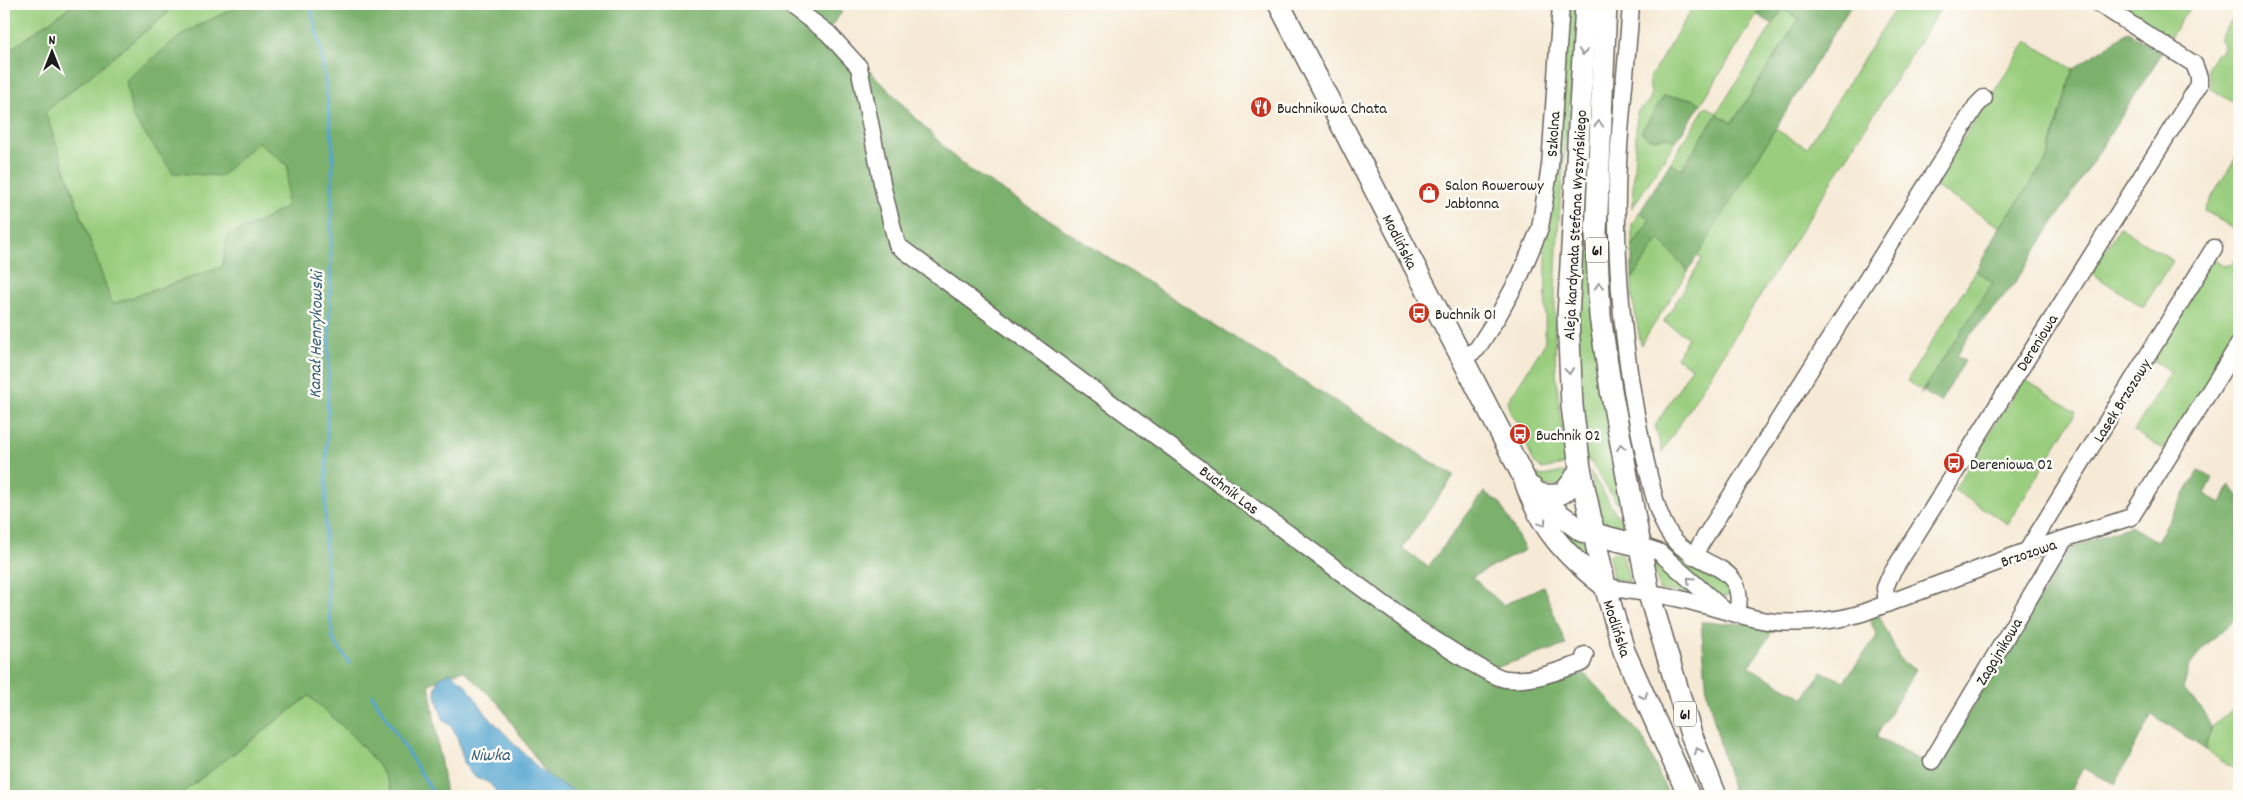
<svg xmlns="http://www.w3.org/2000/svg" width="2243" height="800" viewBox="0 0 2243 800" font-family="Dekko,sans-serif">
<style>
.green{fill:#9ace7e;stroke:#5b754d}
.forest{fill:#7bb16d;stroke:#4c6644}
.water{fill:#55a6d0;stroke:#386176}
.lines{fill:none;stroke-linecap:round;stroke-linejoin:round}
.stream{stroke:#55a6d0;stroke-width:3}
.minor-casing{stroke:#68645d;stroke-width:19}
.major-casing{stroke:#68645d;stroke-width:24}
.minor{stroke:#fff;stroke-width:16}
.major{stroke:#fff;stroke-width:21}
.oneway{stroke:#999}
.labels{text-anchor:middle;stroke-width:5;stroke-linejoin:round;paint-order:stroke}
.shield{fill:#fdfcf7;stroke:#605f5e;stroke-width:1}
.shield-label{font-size:15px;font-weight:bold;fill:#1c1c1c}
.poi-label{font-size:16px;fill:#1c1c1c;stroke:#fdfcf7;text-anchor:start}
.street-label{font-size:16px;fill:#1c1c1c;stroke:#fdfcf7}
.water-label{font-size:18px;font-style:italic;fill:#386176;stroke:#fdfcf7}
</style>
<rect width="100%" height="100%" fill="#fdfcf7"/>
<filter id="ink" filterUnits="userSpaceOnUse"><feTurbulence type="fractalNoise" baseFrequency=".02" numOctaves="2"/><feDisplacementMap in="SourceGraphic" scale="10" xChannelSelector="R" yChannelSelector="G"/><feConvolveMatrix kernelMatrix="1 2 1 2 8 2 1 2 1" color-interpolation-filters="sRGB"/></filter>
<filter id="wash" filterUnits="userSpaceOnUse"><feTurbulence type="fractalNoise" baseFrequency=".0096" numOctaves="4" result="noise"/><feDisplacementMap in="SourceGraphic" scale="20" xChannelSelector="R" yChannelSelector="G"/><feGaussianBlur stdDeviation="1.12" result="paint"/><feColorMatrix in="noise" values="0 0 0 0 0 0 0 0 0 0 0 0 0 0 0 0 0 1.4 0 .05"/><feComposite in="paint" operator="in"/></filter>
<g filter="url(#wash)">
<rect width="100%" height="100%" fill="#f6ead6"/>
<g class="green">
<polygon points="4,4 74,4 4,54"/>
<polygon points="164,4 242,4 184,33 220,176 258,142 288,166 286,207 256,224 228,235 222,267 112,304 45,112 168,13"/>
<path d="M1567 4H1580C1570 115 1553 228 1555 340 1555 382 1561 423 1568 464L1542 469C1529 464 1526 436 1520 425 1518 421 1514 420 1512 416 1509 412 1509 405 1508 401L1545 343 1546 252 1540 249Z"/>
<polygon points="1594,4 1593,105 1626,518 1590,461 1586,461 1574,324"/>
<path d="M1695 4H1764L1701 104C1689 94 1677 99 1664 96L1642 132 1655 139 1667 137 1676 141 1632 208 1637 112 1648 102 1651 96 1649 79Z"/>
<polygon points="1898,4 1943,4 1662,452 1655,426 1692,367 1676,358 1688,337 1664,322 1702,259 1696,255 1775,129 1807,148"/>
<polygon points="2114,4 2192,4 2169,39"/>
<polygon points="1783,8 1799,19 1732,123 1717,114 1681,170 1670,163 1706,106 1717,113"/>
<polygon points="2239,9 2239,107 2208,86 2211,83 2207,68 2217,52 2220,54 2224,44 2219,39"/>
<polygon points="2027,41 2073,69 2047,159 2000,227 1933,185"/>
<polygon points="2239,152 2239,232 2204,210"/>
<polygon points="1640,212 1650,219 1632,247 1632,224"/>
<polygon points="2120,227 2173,261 2143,307 2091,273"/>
<polygon points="1659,238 1688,271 1641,345 1632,296 1632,279"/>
<polygon points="2239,253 2239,338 2167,452 2134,431 2171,372 2149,358 2212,258 2223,266 2232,264"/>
<polygon points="1976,271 1993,282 1971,332 1957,356 1965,361 1920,394 1922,391 1907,381"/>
<polygon points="2024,379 2076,412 2008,524 1954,490"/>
<polygon points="1590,471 1625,528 1630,527 1633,537 1599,529"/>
<polygon points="1563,472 1569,475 1565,487 1540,485 1534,473 1543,476"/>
<polygon points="1549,516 1587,542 1594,568"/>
<polygon points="1646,524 1653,539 1665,547 1671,544 1725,579 1730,592 1728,596 1719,597 1647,539"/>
<polygon points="1614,552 1622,554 1630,582 1613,579 1609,555"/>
<polygon points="1651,553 1697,595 1659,590"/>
<path d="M309 696C337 721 383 760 394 796H178Z"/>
<polygon points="2239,704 2239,773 2206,750 2212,727"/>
</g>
<g class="forest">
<path d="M74 4H164L168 13 45 112 112 304 222 267 228 235 256 224 286 207 288 166 258 142 221 176 173 173 132 116 126 80 184 33 242 4H830L842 12 829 29 952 155 970 170 1454 476 1402 548 1428 567 1484 492 1500 503 1525 550 1472 577 1503 605 1543 586 1566 645 1494 668 1490 683 1539 684 1585 674 1642 736 1669 796H576L553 784 499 704 463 670 429 684 446 796H394C383 760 337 721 309 696L178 796H4V54Z"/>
<polygon points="1764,4 1852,4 1688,271 1659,239 1632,279 1632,247 1650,219 1640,212 1670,163 1681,170 1717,114 1732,123 1799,19 1783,9 1773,24 1758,15"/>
<polygon points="2128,32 2162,53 2015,283 1966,340 1957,356 1965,361 1940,402 1924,392 1927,386 1920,394 1993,282 1976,271 2000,227 2047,159 2073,69"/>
<path d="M1664 96C1678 100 1689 94 1701 104L1676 141 1667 137 1650 139 1641 132Z"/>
<polygon points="2198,471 2213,478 2205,494 2221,503 2230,485 2239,497 2239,615 2203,648 2189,667 2183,690 2201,707 2211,727 2206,750 2152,714 2115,784 2083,768 2068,796 1734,796 1707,694 1701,622 1777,625 1749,667 1804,698 1822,672 1844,681 1877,636 1869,618 1878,613 1901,661 1916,669 1876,737 1935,768 2070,549 2130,526 2157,541"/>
</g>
<polygon class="water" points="450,672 466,685 486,714 539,769 555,781 585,796 501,796 489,783 472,775 464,762 456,734 451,726 444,721 439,707 435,690 439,678"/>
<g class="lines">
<g class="stream">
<polyline points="310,4 322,54 333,149 325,536 328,602 333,639 350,664"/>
<polyline points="372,695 435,796"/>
</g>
</g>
</g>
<g filter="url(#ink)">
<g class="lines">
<g class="minor-casing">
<g id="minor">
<path d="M789 4 828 33 859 67 884 193 897 245 1419 630C1436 640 1489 677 1506 679 1532 682 1558 671 1582 663L1585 655"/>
<path d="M1631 4C1627 66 1618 129 1617 192 1615 285 1628 390 1650 480 1655 501 1661 526 1676 542 1705 570 1748 564 1737 614"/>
<polyline points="1462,359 1477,349 1498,316 1520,276 1540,228 1550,166 1561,4"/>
<polyline points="1641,546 1659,552 1723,609"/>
<polyline points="2027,551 2214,248"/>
<polyline points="1693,556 1976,106 1984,98"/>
<path d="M1605 586C1629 592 1652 592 1676 598 1703 604 1730 613 1757 619 1785 626 1835 622 1862 613L2027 551 2131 517 2239 344"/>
<polyline points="1887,604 1885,588 1890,576 2199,85 2199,77 2194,64 2099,4"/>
<polyline points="1932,761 2064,540"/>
</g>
</g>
<g class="major-casing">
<g id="major">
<path d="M1279 4 1524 478C1540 528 1565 555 1605 586"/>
<polyline points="1586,4 1568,317 1572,406 1580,468 1605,586 1624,651 1689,796"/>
<polyline points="1606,4 1596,233 1600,316 1611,390 1649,594 1691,734 1716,796"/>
<polyline points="1532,488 1552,509 1582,531 1641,546"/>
<path d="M1539 494C1564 499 1568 490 1580 470"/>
</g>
</g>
<use href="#minor" class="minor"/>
<use href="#major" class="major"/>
</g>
<defs><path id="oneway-chevron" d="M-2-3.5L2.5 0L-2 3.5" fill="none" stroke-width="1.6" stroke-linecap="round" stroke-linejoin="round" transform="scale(1.25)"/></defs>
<g class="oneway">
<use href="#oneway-chevron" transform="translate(1583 52) rotate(94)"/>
<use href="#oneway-chevron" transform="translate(1599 124) rotate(-87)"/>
<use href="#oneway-chevron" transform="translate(1599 286) rotate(-93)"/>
<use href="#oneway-chevron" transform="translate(1569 371) rotate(85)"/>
<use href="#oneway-chevron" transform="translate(1621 447) rotate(-100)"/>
<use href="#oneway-chevron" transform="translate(1543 523) rotate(56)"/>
<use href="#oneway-chevron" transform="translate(1690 580) rotate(-136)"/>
<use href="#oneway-chevron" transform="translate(1644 696) rotate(66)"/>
<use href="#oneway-chevron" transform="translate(1698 751) rotate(-112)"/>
</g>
</g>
<defs>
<g id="restaurant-disc" transform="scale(1.125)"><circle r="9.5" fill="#c8321e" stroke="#fdfcf7"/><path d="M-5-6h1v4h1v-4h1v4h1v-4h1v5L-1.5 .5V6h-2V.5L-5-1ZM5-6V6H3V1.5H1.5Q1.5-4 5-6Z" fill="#fff"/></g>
<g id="shop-disc" transform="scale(1.125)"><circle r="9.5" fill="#c8321e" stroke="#fdfcf7"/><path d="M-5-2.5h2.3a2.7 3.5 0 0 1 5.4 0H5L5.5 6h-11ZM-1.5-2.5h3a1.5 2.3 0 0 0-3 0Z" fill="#fff"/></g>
<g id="bus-disc" transform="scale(1.125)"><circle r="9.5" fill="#c8321e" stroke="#fdfcf7"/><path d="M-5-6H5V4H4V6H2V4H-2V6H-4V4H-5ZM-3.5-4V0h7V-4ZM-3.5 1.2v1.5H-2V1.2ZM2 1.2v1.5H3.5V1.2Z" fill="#fff"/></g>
</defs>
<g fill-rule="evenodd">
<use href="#restaurant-disc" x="1261" y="107"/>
<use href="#shop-disc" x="1429" y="193"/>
<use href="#bus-disc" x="1419" y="313"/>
<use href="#bus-disc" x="1520" y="434"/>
<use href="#bus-disc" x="1954" y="463"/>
</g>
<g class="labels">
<g class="shield">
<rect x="1586" y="237.5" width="22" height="25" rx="4"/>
<rect x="1674" y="701.5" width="22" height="25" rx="4"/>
</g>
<g class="shield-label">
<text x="1597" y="255">61</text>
<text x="1685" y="719">61</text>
</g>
<g class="poi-label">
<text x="1277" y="113">Buchnikowa Chata</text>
<text x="1445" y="190">Salon Rowerowy<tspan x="1445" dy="18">Jabłonna</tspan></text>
<text x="1435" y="319">Buchnik 01</text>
<text x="1536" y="440">Buchnik 02</text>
<text x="1970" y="469">Dereniowa 02</text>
</g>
<g class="street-label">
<text transform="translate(1552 134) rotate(-86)" y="6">Szkolna</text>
<text transform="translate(1574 225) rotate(-87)" y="6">Aleja kardynała Stefana Wyszyńskiego</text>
<text transform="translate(1401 241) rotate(63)" y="6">Modlińska</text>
<text transform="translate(2036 342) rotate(-58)" y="6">Dereniowa</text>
<text transform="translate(2121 400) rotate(-58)" y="6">Lasek Brzozowy</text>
<text transform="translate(1230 489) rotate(37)" y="6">Buchnik Las</text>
<text transform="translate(2028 552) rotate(-19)" y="6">Brzozowa</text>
<text transform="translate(1618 628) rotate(72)" y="6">Modlińska</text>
<text transform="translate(1998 651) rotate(-59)" y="6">Zagajnikowa</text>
</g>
<g class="water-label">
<text transform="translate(315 335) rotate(-89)" y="6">Kanał Henrykowski</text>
<text x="490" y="760">Niwka</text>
</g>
</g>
<rect width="2243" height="800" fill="none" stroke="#fdfcf7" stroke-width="20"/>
<g transform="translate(52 52)" stroke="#fdfcf7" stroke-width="4" paint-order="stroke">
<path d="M0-4L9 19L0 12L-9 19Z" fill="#1c1c1c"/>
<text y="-8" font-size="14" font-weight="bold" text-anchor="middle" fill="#1c1c1c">N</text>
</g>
</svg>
